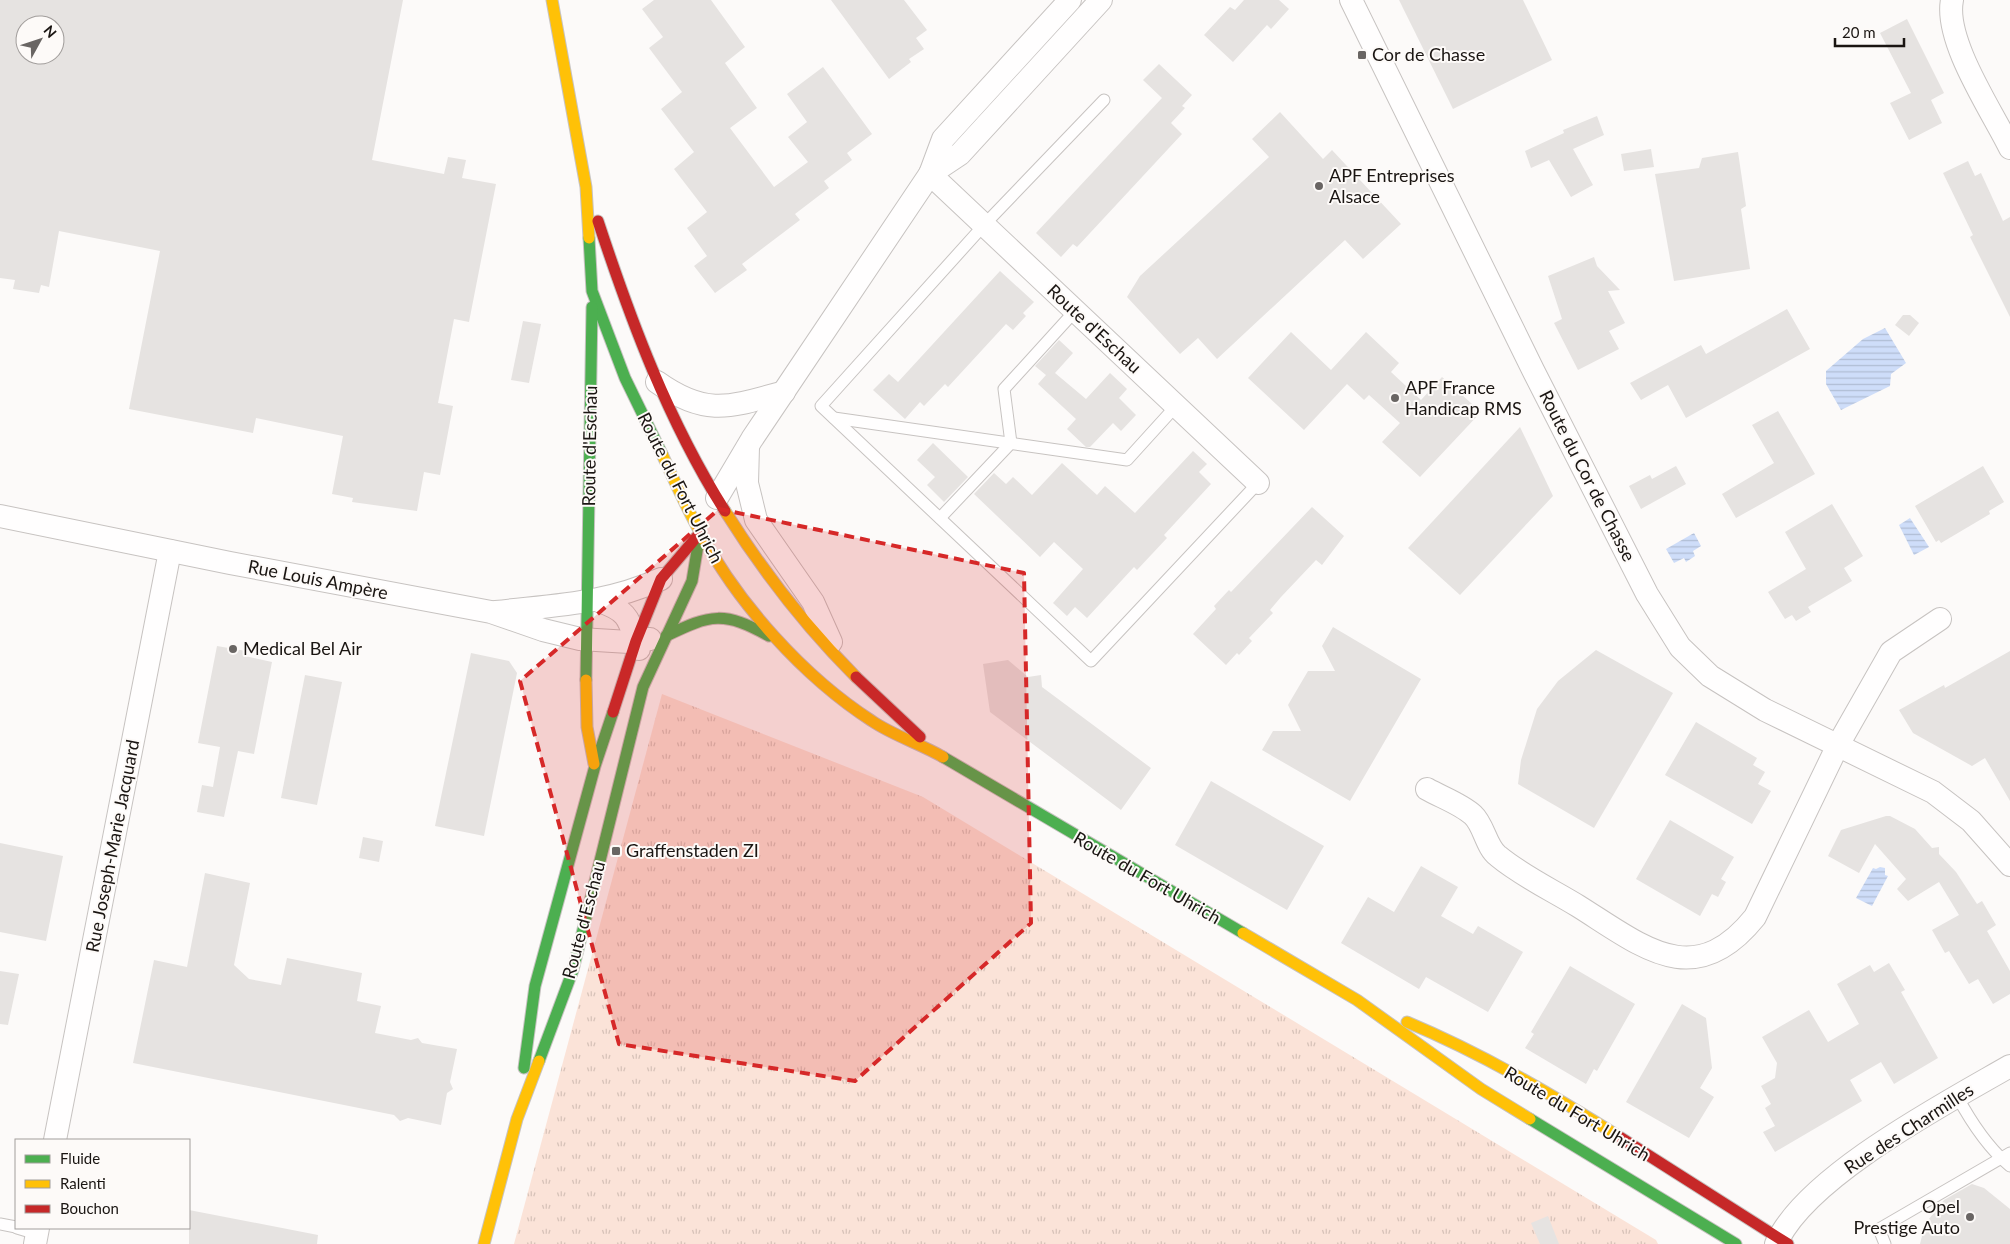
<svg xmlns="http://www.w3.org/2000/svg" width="2010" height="1244" viewBox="0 0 2010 1244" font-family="Lato,sans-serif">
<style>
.grass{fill:url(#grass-tufts)}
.water{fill:url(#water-rules)}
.building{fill:#e6e3e1;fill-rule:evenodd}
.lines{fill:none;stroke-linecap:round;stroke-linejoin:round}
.lane-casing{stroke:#c7c3c1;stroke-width:13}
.street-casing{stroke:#c7c3c1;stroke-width:24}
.fast-casing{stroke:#c7c3c1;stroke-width:13}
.slow-casing{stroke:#c7c3c1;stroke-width:13}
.jam-casing{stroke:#c7c3c1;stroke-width:13}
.lane{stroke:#fffefe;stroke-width:11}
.street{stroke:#fffefe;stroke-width:22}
.fast{stroke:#4caf50;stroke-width:11}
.slow{stroke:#ffc107;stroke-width:11}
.jam{stroke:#c62828;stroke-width:11}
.marked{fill:#d62828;fill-opacity:0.2;stroke:#d62828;stroke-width:4;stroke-dasharray:10 6;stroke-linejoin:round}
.poi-dot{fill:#696563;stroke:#fdfaf8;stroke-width:2}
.labels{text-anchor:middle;stroke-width:4;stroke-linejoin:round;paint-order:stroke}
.poi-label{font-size:18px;fill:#1a1512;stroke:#fdfaf8;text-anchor:start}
.street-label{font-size:18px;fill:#1a1512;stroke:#fdfaf8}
</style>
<defs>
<pattern id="grass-tufts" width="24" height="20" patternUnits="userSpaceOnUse" patternTransform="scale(1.25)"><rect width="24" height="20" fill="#fbe3d8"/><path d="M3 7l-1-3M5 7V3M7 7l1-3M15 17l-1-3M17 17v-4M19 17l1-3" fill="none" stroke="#d7c2b8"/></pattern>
<pattern id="water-rules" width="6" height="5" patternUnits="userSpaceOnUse" patternTransform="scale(1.25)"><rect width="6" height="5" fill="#ceddf9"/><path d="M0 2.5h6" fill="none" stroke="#b0bdd4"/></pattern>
</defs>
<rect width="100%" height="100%" fill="#fcfaf9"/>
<polygon class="grass" points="662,694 923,797 1656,1240 1658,1244 514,1244"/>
<g class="water">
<polygon points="1885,328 1906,363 1891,374 1890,386 1841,410 1826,384 1826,371 1863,339"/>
<polygon points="1910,518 1929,547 1914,555 1899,525"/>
<polygon points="1694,533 1701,546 1693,551 1695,556 1686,562 1684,558 1674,563 1666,549"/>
<polygon points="1880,867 1885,868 1885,875 1888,876 1872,906 1856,898 1873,868 1876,869"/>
</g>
<g class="building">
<path d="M0 0H403L372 160 444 174 448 157 466 160 462 178 496 184 469 322 454 319 438 403 453 406 440 475 424 472 417 511 352 502 353 498 332 494 343 436 256 418 253 433 129 409 160 251 59 231 49 287 41 285 39 293 13 289 15 280 0 278ZM25 25H55V55H25Z"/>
<polygon points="654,0 711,0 745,47 725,63 757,108 730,128 774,187 808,162 788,137 807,122 787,94 823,67 872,134 847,153 852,160 824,181 829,188 795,214 800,220 742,264 747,270 715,293 694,266 707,256 687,228 707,212 674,169 694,152 661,109 682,92 649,48 663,37 642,9"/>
<polygon points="831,0 904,0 927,30 916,38 924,49 909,59 911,62 889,79"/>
<polygon points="1244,0 1279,0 1289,9 1271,29 1267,25 1233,62 1204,35 1230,7 1235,10"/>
<polygon points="1399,0 1523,0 1552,60 1453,109"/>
<polygon points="1907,19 1944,93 1931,100 1942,123 1909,140 1890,103 1911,93 1880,33"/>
<polygon points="1159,64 1192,95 1182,106 1185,108 1171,123 1182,134 1077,247 1073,244 1061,257 1036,233 1162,98 1143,80"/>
<polygon points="1280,112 1323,159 1332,150 1401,224 1363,259 1345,240 1217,359 1198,338 1180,354 1127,297 1140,276 1269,157 1252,139"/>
<polygon points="1597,116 1604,135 1573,149 1593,185 1571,197 1549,160 1531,168 1525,151 1564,133 1563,130"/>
<polygon points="1651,149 1654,167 1624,171 1621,154"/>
<polygon points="1738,152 1746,206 1741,209 1750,269 1674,281 1655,174 1699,168 1702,158"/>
<polygon points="1968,161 1975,176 1981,173 2003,221 2010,217 2010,317 1970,237 1973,235 1943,173"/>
<polygon points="1594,257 1597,266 1620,290 1608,291 1625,323 1609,331 1619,349 1578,370 1554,323 1562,319 1548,276"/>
<polygon points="1000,271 1034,302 1023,313 1026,316 1013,330 1006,324 948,387 945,384 924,406 920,402 905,419 873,390 889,374 898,382"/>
<polygon points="1787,309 1810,349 1686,418 1668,385 1641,400 1630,383 1701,345 1706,354"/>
<polygon points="1903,315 1910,315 1919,323 1909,336 1895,325"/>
<polygon points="523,321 541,324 529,383 511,380"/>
<polygon points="1291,332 1331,370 1366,332 1399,363 1391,372 1421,400 1442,377 1481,412 1420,477 1382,442 1400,423 1369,395 1364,400 1347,384 1304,430 1248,378"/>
<polygon points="1059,340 1073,353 1055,373 1086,399 1110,373 1127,389 1119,398 1136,415 1121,431 1113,423 1090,447 1086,447 1067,429 1076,419 1038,384 1046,375 1035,366"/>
<polygon points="1778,411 1815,474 1736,518 1722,494 1774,463 1752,425"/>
<polygon points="1520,427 1553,496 1460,595 1408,548"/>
<polygon points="933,443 968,477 944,502 927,485 935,477 917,460"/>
<polygon points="1193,451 1207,464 1199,472 1211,484 1164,535 1167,538 1137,570 1134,567 1087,618 1075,607 1067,616 1053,603 1083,569 1054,542 1040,557 974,494 994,473 1006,484 1013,477 1032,495 1062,463 1097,495 1105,486 1135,513"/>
<polygon points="1676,466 1686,484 1641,509 1629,486 1650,475 1652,479"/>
<polygon points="1983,466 2004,502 1989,511 1990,514 1941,543 1939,540 1936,542 1915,506"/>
<polygon points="1832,504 1863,556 1844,568 1852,581 1808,607 1811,612 1796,621 1792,615 1785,619 1768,592 1806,569 1785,532"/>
<polygon points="1312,507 1344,536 1322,565 1316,560 1281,597 1270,610 1273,613 1249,638 1252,641 1239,655 1237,653 1226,665 1193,634 1216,609 1214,606 1229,590 1231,592"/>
<polygon points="1333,627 1421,679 1350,801 1262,750 1273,731 1301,731 1288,705 1308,671 1335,671 1322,646"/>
<polygon points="217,646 246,651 245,656 272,662 254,754 238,751 224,817 197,812 202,785 213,787 220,747 198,743"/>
<polygon points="1596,650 1673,693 1594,828 1518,784 1521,760 1537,709 1558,681"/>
<polygon points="2010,651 2010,801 1985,758 1972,766 1913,733 1899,710 1944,685 1945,688"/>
<polygon points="471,653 509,661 517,673 484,836 435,826"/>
<polygon points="1008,660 1028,677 1041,675 1042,687 1151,768 1121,810 990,712 983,664"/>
<polygon points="305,675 342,682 317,805 281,798"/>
<polygon points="1696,722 1757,758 1753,765 1765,772 1758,784 1771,791 1752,824 1665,775"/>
<polygon points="1211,781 1324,846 1287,910 1175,845"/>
<polygon points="1886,816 1890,816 1915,829 1932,848 1939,847 1939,854 1956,872 1977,904 1982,901 1996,925 1987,931 2010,971 2010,994 1993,1004 1978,979 1969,984 1949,951 1945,953 1932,930 1959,915 1939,882 1908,901 1897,889 1906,879 1875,844 1859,873 1828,856 1841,830"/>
<polygon points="1670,820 1734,857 1721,879 1726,882 1718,897 1712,894 1700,916 1636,879"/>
<polygon points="363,837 383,841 379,862 359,858"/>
<polygon points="0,843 63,856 46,941 0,932"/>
<polygon points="1421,866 1458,887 1441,916 1473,934 1478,926 1523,952 1488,1012 1426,977 1419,989 1341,943 1368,897 1394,912"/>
<polygon points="205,873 250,883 234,965 249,979 281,985 287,958 362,973 357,1001 381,1006 375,1033 411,1040 418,1038 422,1043 457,1049 450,1082 453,1089 447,1093 441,1125 408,1118 400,1121 394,1115 133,1063 154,960 187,967"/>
<polygon points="1889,963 1905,990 1901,992 1938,1058 1894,1084 1881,1062 1850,1080 1862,1101 1775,1152 1763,1132 1775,1126 1765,1108 1771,1104 1761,1086 1775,1078 1777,1063 1762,1037 1809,1010 1828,1042 1859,1024 1837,984 1870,965 1874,972"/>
<polygon points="1570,966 1635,1004 1597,1071 1594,1069 1586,1084 1525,1048 1534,1034 1531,1032"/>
<polygon points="0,971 19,974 8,1025 0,1024"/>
<polygon points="1682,1004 1706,1018 1712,1068 1700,1088 1714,1097 1689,1138 1626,1102"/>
<polygon points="1972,1184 1984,1188 2010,1209 2010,1244 1920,1244 1925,1224 1944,1200"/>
<polygon points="189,1210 318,1235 317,1244 189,1244"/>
<polygon points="1548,1216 1559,1244 1540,1244 1531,1223"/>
</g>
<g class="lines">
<g class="lane-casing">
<g id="lane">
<polyline points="1104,100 984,225 821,406 1091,661 1258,483"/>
<polyline points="834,418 1127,460 1176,406"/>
<polyline points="940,518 1011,443 1004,389 1075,311"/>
<path d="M1957 1096C1971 1122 1988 1148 2010 1166"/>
<polyline points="0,1224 16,1227"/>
<polyline points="17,1228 37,1234"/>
<polyline points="1885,1244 1879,1229 2010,1153"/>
</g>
</g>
<g class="street-casing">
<g id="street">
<polyline points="1351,0 1533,370 1647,594 1680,647 1710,676 1765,710 1933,792 1971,821 2010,865"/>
<path d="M1952 0C1944 41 1992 111 2010 148"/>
<polyline points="930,174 1258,483"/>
<polyline points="930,174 960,154 1101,0"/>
<path d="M657 382C706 417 730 407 784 392"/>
<polyline points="748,447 747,483 756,520 813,602 831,642"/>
<polyline points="717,498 752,439 930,174 943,139 1070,0"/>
<polyline points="0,516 230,563 491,612 543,630 580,639 629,642 650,639"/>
<path d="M599 601C631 612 628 620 639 649"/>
<path d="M496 612C556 605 606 604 661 579"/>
<path d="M1427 789C1441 797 1461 804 1473 815 1484 825 1486 847 1498 856 1522 876 1552 890 1578 906 1642 946 1694 993 1755 917L1838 745 1891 652 1940 619"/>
<polyline points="55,1140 170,551"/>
<polyline points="35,1244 38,1228"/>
<path d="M1776 1244C1805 1177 1946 1103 2010 1066"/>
</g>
</g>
<g class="fast-casing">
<g id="fast">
<polyline points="589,238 592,291 625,378 662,454"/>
<path d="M666 636C711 614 724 611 769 636"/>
<polyline points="586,680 592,307"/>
<polyline points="943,757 1243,933"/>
<polyline points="539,1061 573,970 643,687 692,581 700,533"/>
<polyline points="524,1068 535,986 595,766 613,712"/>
<polyline points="1530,1119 1736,1244"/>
</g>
</g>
<g class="slow-casing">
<g id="slow">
<polyline points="552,0 586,187 589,238"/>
<path d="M662 454C674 480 686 507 700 532 738 604 804 677 872 721 894 736 921 744 943 757"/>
<path d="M725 511C762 570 806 627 856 677"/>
<polyline points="586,680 587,727 594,764"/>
<polyline points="1243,933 1357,1000 1481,1089 1530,1119"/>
<path d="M1407 1022C1481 1053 1551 1094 1618 1136"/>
<polyline points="484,1244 517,1119 539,1061"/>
</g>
</g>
<g class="jam-casing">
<g id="jam">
<path d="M598 221C631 321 668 421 725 511"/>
<polyline points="856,677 920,737"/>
<polyline points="613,712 636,641 661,579 700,533"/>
<polyline points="1618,1136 1788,1244"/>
</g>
</g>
<use href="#lane" class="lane"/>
<use href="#street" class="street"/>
<use href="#fast" class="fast"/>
<use href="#slow" class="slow"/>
<use href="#jam" class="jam"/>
</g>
<path class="marked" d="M719 509 1024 573 1031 923 855 1081 619 1044 520 681Z"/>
<g class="poi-dot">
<rect x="1357" y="50" width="10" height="10" rx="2.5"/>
<circle cx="1319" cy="186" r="5"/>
<circle cx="1395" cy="398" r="5"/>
<circle cx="233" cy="649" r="5"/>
<rect x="611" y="846" width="10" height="10" rx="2.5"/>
<circle cx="1970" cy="1217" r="5"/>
</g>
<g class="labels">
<g class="poi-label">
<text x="1372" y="61">Cor de Chasse</text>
<text x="1329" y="182">APF Entreprises<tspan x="1329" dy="21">Alsace</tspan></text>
<text x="1405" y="394">APF France<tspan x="1405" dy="21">Handicap RMS</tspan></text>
<text x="243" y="655">Medical Bel Air</text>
<text x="626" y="857">Graffenstaden ZI</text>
<text x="1960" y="1213" text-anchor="end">Opel<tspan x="1960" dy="21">Prestige Auto</tspan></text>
</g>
<g class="street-label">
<text transform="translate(1094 329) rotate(43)" y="6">Route d'Eschau</text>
<text transform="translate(590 446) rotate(-89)" y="6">Route d'Eschau</text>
<text transform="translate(1587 476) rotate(63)" y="6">Route du Cor de Chasse</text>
<text transform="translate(680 488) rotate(63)" y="6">Route du Fort Uhrich</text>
<text transform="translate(318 580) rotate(11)" y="6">Rue Louis Ampère</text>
<text transform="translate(113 846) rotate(-79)" y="6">Rue Joseph-Marie Jacquard</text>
<text transform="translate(1147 878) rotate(30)" y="6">Route du Fort Uhrich</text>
<text transform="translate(584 920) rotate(-75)" y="6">Route d'Eschau</text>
<text transform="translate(1577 1114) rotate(31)" y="6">Route du Fort Uhrich</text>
<text transform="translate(1909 1129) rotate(-33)" y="6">Rue des Charmilles</text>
</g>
</g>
<rect x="15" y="1139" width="175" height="90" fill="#fdfaf8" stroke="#a29e9c"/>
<rect x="25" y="1155" width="25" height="8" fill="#4caf50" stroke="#a29e9c"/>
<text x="60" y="1164" font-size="15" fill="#1a1512">Fluide</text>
<rect x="25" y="1180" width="25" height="8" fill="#ffc107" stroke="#a29e9c"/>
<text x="60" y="1189" font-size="15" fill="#1a1512">Ralenti</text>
<rect x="25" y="1205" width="25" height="8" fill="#c62828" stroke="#a29e9c"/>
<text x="60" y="1214" font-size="15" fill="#1a1512">Bouchon</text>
<g transform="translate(40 40) rotate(50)"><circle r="24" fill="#fdfaf8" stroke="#a29e9c"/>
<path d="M0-4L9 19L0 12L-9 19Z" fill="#696563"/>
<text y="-8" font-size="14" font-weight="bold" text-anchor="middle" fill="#1a1512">N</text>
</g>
<path d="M1835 38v8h69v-8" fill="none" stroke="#1a1512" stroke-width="2.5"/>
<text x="1842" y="38" font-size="15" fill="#1a1512" stroke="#fdfaf8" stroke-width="4" paint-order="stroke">20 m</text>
</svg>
